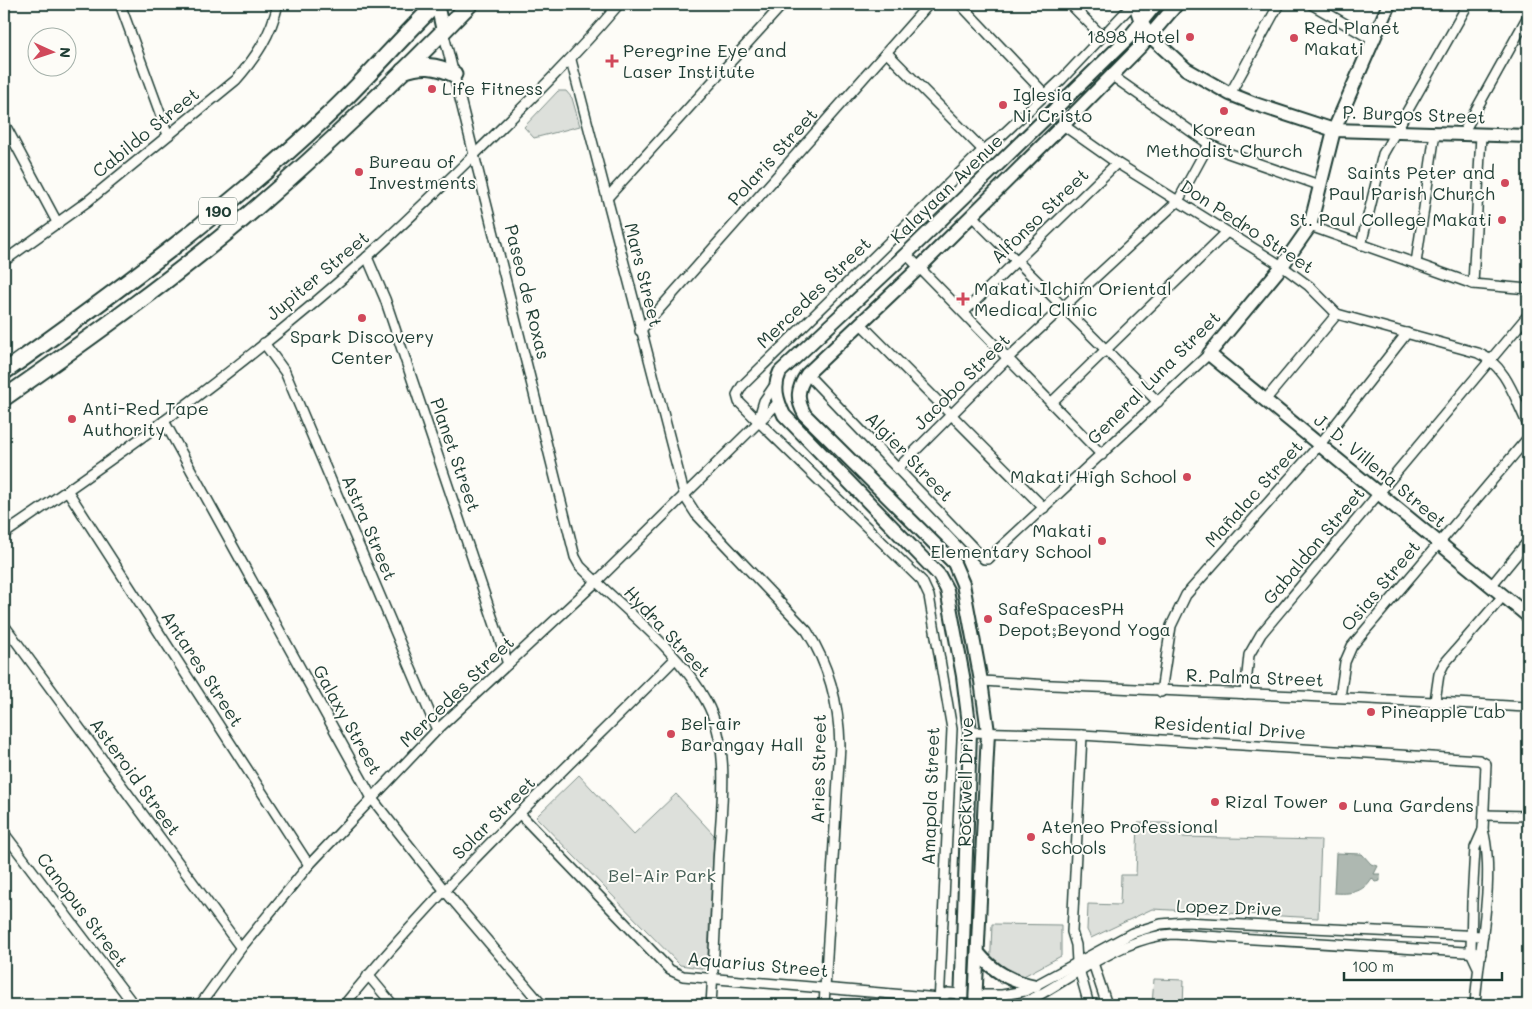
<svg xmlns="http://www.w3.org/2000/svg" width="1532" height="1009" viewBox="0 0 1532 1009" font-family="Mali,sans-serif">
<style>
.green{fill:#dde0db;stroke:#7e8e88}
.water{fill:#aeb8b1;stroke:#75877f}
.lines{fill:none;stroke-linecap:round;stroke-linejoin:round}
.street-casing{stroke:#1f3d34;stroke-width:12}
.secondary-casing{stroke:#1f3d34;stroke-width:16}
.primary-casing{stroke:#1f3d34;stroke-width:19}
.street{stroke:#fdfcf7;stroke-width:9}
.secondary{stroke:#fdfcf7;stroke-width:12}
.primary{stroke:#fdfcf7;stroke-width:15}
.poi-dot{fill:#d1495b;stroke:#fdfcf7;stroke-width:2}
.labels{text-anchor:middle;stroke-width:4;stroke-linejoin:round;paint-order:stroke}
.shield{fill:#fdfcf7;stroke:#62766e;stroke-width:1}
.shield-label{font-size:16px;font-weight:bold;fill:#1f3d34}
.poi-label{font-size:18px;fill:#1f3d34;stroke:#fdfcf7;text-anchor:start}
.street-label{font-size:18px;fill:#1f3d34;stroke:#fdfcf7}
.park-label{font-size:18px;fill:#455e55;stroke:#fdfcf7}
</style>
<rect width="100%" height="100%" fill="#fdfcf7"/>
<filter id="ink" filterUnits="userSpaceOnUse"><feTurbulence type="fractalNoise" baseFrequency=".02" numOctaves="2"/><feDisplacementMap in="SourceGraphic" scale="10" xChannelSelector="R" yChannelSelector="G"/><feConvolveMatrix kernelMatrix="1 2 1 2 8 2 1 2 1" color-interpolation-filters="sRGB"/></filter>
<g filter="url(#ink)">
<g class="green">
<polygon points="558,91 566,91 572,98 580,126 534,138 524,127"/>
<polygon points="579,775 634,834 676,794 714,835 707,969 680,965 536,817"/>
<polygon points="1138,823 1169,823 1180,837 1321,840 1318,918 1152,909 1091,938 1087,930 1088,904 1120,905 1121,875 1136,875"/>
<polygon points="992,924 1061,925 1061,956 1020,978 1000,984 990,973"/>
<polygon points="1154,979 1184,980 1183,1005 1152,1005"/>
</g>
<path class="water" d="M1336 853 1362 854 1371 864 1378 866 1374 874H1380V881L1375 882 1372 878C1363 893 1350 894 1334 893Z"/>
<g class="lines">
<g class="street-casing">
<g id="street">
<polyline points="120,4 168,135"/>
<polyline points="960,4 1045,94"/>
<polyline points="1070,4 1102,36"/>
<polyline points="1311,4 1373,40"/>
<path d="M443 31 575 557 580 566C621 607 679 650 706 701 733 750 720 812 718 865 716 912 714 959 711 1005"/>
<polyline points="887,53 983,150"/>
<path d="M571 60 685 497 696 514 807 631C830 667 839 704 840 746L824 1005"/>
<polyline points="1111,75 1209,144 1228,153 1319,185"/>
<polyline points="1230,94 1279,4"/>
<polyline points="4,123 58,224"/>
<path d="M1063 125 1117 163 1282 266 1309 286 1337 314 1478 353C1506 365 1515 399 1528 425"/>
<polyline points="1462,135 1528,16"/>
<polyline points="607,198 783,4"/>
<polyline points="972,216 1158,402"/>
<polyline points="1310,226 1473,284 1528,289"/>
<polyline points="1361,245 1383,154 1468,4"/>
<polyline points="906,254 1102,455"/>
<polyline points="367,257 385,299 508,664"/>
<path d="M4 261 88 201 236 80C256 57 271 35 278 4"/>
<polyline points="1416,263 1435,133"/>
<polyline points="1473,284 1481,135"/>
<polyline points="964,312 1117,163"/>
<polyline points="860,323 1044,508"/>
<polyline points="640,331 929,4"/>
<polyline points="264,343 285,372 437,730"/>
<polyline points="807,374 984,559 988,559 1209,354"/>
<polyline points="1266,399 1337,314"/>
<polyline points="1051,403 1227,232"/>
<polyline points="164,421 373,800 445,891 542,1005"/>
<polyline points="758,421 764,401 775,385"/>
<polyline points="898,468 1008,358 1178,201 1209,144"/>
<polyline points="67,490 309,865"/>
<path d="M4 534C130 448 255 358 368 256 404 224 438 190 472 157 524 106 572 60 619 4"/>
<polyline points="1491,586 1528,541"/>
<polyline points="4,625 241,948"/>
<path d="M981 681C1163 692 1346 696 1528 707"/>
<polyline points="1161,692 1171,626 1186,595 1321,443 1407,333"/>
<polyline points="1245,694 1249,655 1261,634 1528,315"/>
<polyline points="1340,697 1345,662 1352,646 1528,438"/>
<polyline points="1435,701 1439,674 1444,664 1503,596"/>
<polyline points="970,732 1082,735 1479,760 1486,764 1483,830 1475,848 1472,902 1471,952 1478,967"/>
<polyline points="1082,735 1072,932 1076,945 1077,962 1089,1005"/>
<polyline points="520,814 670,970 683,976 939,998 948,1004 961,1005"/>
<polyline points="1484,815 1528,816"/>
<polyline points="4,833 134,1005"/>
<polyline points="1092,960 1107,1005"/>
<polyline points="368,975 393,1005"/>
<polyline points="975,995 1002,995 1025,991 1132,933 1161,924 1184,922 1483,936"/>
<polyline points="939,998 948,993 961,994"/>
<polyline points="200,1005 241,948 309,865 437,730 596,582 778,403"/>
<path d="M344 1005C444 881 563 772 675 659"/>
<polyline points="939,1005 952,729 929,596 922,581 758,421 739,402 737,395 742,386 983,150 997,140 1062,79 1133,4"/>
<path d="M1014 1005C1038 999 1058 983 1079 971 1108 954 1139 936 1173 934L1481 953"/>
<path d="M1475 1005C1478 954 1496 878 1483 830"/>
</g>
</g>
<g class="secondary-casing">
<g id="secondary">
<polyline points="437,4 443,31"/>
<polyline points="1135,4 1141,22 1150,36 1186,69 1230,94 1255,104 1334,130 1528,136"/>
<polyline points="1389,4 1334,130 1310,226 1282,266 1209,354 1528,616"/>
<path d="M978 953C994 972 1010 981 1035 986"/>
<path d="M961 1005 970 732 963 676 947 590 939 575 784 415C777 400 773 387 780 372L906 254 1130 36 1156 4"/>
<path d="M975 1005 988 732 981 681 963 584 954 563 805 415C796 399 797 389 807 374L920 267 1063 125 1141 46 1177 4"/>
</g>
</g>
<g class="primary-casing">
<g id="primary">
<path d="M403 71C421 64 436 65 454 74"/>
<path d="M4 372C115 293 225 212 325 118 364 82 398 41 436 4"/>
<path d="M4 398C90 338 177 276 257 207 331 143 402 74 470 4"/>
</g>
</g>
<use href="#street" class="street"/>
<use href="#secondary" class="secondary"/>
<use href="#primary" class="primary"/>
</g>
</g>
<g class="poi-dot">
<circle cx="1190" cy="37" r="5"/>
<circle cx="1294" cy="38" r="5"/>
<path d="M609.5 53.5h5v5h5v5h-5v5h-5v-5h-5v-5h5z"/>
<circle cx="432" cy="89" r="5"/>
<circle cx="1003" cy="105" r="5"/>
<circle cx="1224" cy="111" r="5"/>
<circle cx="359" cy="172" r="5"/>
<circle cx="1505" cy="183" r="5"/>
<circle cx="1502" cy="220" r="5"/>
<path d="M960.5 291.5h5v5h5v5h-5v5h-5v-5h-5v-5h5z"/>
<circle cx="362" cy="318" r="5"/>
<circle cx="72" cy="419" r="5"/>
<circle cx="1187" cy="477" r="5"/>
<circle cx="1102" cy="541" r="5"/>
<circle cx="988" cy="619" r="5"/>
<circle cx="1371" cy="712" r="5"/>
<circle cx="671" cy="734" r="5"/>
<circle cx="1215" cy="802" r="5"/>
<circle cx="1343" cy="806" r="5"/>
<circle cx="1031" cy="837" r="5"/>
</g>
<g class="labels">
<rect class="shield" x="199" y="197.5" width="38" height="27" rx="4"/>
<g class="shield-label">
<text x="218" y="217">190</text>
</g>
<g class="poi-label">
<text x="1304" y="34">Red Planet<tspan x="1304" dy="21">Makati</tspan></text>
<text x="1180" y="43" text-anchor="end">1898 Hotel</text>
<text x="623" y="57">Peregrine Eye and<tspan x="623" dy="21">Laser Institute</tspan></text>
<text x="442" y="95">Life Fitness</text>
<text x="1013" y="101">Iglesia<tspan x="1013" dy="21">Ni Cristo</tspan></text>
<text x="1224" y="136" text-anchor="middle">Korean<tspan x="1224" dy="21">Methodist Church</tspan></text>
<text x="369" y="168">Bureau of<tspan x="369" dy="21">Investments</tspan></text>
<text x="1495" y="179" text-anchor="end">Saints Peter and<tspan x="1495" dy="21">Paul Parish Church</tspan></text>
<text x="1492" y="226" text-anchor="end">St. Paul College Makati</text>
<text x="974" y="295">Makati Ilchim Oriental<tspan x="974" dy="21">Medical Clinic</tspan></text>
<text x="362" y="343" text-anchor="middle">Spark Discovery<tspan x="362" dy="21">Center</tspan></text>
<text x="82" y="415">Anti-Red Tape<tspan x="82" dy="21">Authority</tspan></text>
<text x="1177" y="483" text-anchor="end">Makati High School</text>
<text x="1092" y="537" text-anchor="end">Makati<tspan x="1092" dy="21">Elementary School</tspan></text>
<text x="998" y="615">SafeSpacesPH<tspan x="998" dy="21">Depot;Beyond Yoga</tspan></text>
<text x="1381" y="718">Pineapple Lab</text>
<text x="681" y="730">Bel-air<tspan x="681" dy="21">Barangay Hall</tspan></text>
<text x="1225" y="808">Rizal Tower</text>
<text x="1353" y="812">Luna Gardens</text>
<text x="1041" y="833">Ateneo Professional<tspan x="1041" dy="21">Schools</tspan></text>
</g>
<g class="street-label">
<text transform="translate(1414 115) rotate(2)" y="6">P. Burgos Street</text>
<text transform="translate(146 133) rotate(-39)" y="6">Cabildo Street</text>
<text transform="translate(773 157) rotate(-48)" y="6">Polaris Street</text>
<text transform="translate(947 189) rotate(-44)" y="6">Kalayaan Avenue</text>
<text transform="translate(1040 216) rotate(-44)" y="6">Alfonso Street</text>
<text transform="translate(1247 227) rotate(33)" y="6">Don Pedro Street</text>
<text transform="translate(643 275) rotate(76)" y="6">Mars Street</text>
<text transform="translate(318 276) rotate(-40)" y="6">Jupiter Street</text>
<text transform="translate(527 292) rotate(76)" y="6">Paseo de Roxas</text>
<text transform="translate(814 293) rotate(-44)" y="6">Mercedes Street</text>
<text transform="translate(1154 378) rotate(-45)" y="6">General Luna Street</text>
<text transform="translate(962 382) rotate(-45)" y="6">Jacobo Street</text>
<text transform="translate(455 455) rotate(71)" y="6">Planet Street</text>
<text transform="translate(909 457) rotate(46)" y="6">Algier Street</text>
<text transform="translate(1380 471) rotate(40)" y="6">J. D. Villena Street</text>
<text transform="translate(1254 494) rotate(-48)" y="6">Mañalac Street</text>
<text transform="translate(369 528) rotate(67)" y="6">Astra Street</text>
<text transform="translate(1314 546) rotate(-50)" y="6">Gabaldon Street</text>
<text transform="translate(1381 586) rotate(-50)" y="6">Osias Street</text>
<text transform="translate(667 632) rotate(47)" y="6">Hydra Street</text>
<text transform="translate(202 669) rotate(57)" y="6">Antares Street</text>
<text transform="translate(1255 678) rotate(2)" y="6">R. Palma Street</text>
<text transform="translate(457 692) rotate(-44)" y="6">Mercedes Street</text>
<text transform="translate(347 720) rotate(61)" y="6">Galaxy Street</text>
<text transform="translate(1230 728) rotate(4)" y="6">Residential Drive</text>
<text transform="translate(819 769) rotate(-89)" y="6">Aries Street</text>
<text transform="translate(135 777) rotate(54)" y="6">Asteroid Street</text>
<text transform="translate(966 782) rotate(-89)" y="6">Rockwell Drive</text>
<text transform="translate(931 796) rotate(-88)" y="6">Amapola Street</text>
<text transform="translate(494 818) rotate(-45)" y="6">Solar Street</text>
<text transform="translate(1229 908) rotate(2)" y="6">Lopez Drive</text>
<text transform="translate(82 910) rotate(53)" y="6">Canopus Street</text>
<text transform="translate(758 965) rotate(5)" y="6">Aquarius Street</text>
</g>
<g class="park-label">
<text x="662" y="882">Bel-Air Park</text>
</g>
</g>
<rect width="1532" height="1009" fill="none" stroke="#fdfcf7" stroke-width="20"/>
<rect x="10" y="10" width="1512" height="989" fill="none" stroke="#1f3d34" stroke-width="2" filter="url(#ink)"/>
<g transform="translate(52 52) rotate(93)"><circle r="24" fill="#fdfcf7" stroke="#a4b0a9"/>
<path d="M0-4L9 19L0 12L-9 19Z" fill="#d1495b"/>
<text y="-8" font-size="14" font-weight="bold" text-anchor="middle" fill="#1f3d34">N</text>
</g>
<path d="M1344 972v8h158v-8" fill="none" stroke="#1f3d34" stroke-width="2.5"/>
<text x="1352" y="972" font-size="15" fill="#1f3d34" stroke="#fdfcf7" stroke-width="4" paint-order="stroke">100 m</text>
</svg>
